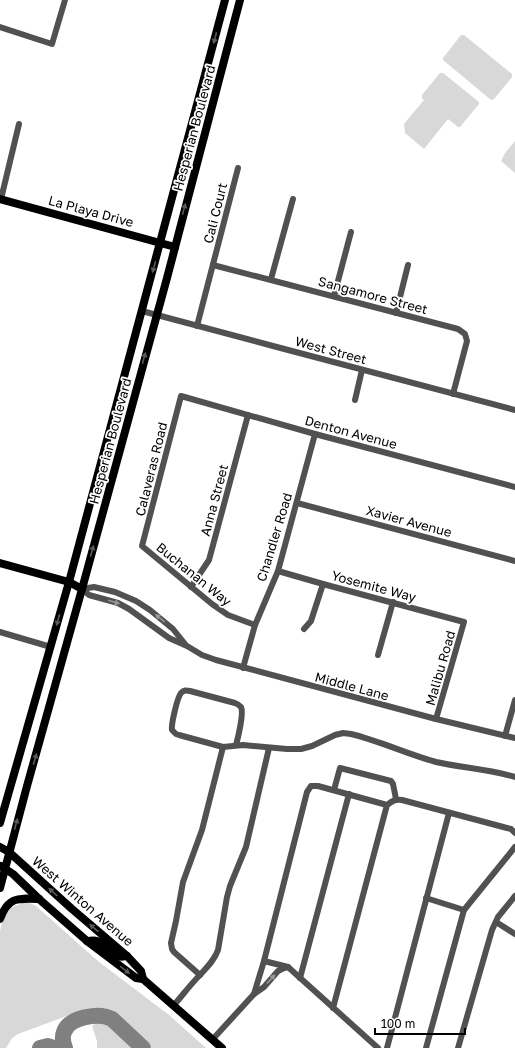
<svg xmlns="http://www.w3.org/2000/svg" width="515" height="1048" viewBox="0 0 515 1048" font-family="'Golos Text',sans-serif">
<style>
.green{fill:#d8d8d8}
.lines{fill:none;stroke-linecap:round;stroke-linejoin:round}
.taxiway{stroke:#808080;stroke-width:16}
.minor{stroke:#515151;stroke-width:6}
.major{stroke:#000;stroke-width:8}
.oneway{fill:#595959}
.oneway2{fill:#979797}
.labels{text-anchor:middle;stroke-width:3.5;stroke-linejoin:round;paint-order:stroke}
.street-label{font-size:13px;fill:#000;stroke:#fff}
</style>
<rect width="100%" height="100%" fill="#fff"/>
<g class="green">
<polygon points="461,35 464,35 512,74 512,77 494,99 491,100 443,60 443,58"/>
<polygon points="440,73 443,73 479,102 479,104 460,127 458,127 448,119 424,149 405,133 404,124 424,100 422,98 422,95"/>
<polygon points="515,141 515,173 501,161 505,153"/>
<path d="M21 902 30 903 36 906 99 962 169 1015 206 1048H152L117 1014 111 1010 105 1008H92L83 1010 18 1034 12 1038 6 1048H0V932C3 918 5 908 21 904Z"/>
<polygon points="102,1021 108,1022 110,1024 136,1048 97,1048 97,1041 92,1026 98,1022"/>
</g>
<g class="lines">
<g class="taxiway">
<polyline points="40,1048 48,1046 54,1048"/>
<path d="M65 1048C63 1043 62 1037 64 1032 69 1017 99 1012 112 1019L143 1048"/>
</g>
<g class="minor">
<polyline points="0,27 52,44 65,0"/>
<polyline points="1,199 19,124"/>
<polyline points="213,265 458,329 465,334 467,341 453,394"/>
<polyline points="271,279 293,199"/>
<polyline points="334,296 351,232"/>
<polyline points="142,311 273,346 515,410"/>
<polyline points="396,313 408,265"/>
<polyline points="197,326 238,168"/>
<polyline points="355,400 362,370"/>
<polyline points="297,503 515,561"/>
<polyline points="278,571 323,584 464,622 436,719"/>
<polyline points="191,587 209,560 248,415"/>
<polyline points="82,589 89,595 118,603 129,609 169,638 187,646 202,655 216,660 436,719 515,738"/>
<polyline points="82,589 94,587 115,592 136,601 150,610 173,629 185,644"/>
<polyline points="255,625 228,615 212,604 142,546 181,396 315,434 515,487"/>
<polyline points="304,629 311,621 323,584"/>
<polyline points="0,632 51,647"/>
<polyline points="378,655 393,602"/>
<polyline points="243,668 255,625 278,571 315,434"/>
<polyline points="505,736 515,700"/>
<path d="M236 745C238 738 244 713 241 707 239 705 238 704 235 703L190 691C186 690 184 690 181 693 177 698 171 725 172 730L176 734 179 735 223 747 243 745 287 749H301L312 746 335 735 343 733 351 734C380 741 407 754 436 762 462 768 490 769 515 777"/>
<polyline points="334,790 340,768 391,781 393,784 396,799"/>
<polyline points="426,898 464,910"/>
<polyline points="496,922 515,934"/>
<polyline points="264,961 288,967 378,1048"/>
<polyline points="200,975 174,952 172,949 171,943 176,921 183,882 202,830 223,747"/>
<polyline points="300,978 349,794"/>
<path d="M254 994 264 961 307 792 311 786H318L387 805C392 801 395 799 402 800L507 828 511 829 515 833"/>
<path d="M174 1005C182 996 190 985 199 976 207 967 214 961 218 950L227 897 230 886 246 847 269 748"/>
<polyline points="333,1008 387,805"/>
<polyline points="212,1040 254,994 264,987 278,971 284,968 288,967"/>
<polyline points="387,1048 449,813"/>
<polyline points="426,1048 464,910 515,847"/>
<polyline points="458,1048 492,930 498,917 515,896"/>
</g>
<g class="major">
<polyline points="0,199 175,247"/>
<polyline points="0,563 69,582 82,589"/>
<polyline points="0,823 69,582 225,0"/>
<polyline points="0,847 9,852 72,909 127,956 141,971 143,979 222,1048"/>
<polyline points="1,866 13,874 39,899 87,941 136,978 143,979"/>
<polyline points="0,888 27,786 82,589 167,278 240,0"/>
<path d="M0 919C8 897 17 898 39 899"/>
<path d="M87 941C90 941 94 940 97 941 109 946 112 960 127 956"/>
</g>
</g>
<defs><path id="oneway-solid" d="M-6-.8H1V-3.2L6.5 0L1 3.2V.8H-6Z"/></defs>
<g class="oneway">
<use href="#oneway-solid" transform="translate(215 38) rotate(105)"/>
<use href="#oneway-solid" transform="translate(184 209) rotate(-75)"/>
<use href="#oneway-solid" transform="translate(154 267) rotate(105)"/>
<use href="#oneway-solid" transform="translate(144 358) rotate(-75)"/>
<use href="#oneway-solid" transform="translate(92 551) rotate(-75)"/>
<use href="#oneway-solid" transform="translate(58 620) rotate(105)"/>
<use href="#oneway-solid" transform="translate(35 759) rotate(-74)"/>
<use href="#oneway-solid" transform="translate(16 824) rotate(-75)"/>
<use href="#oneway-solid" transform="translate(53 892) rotate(-138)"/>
<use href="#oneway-solid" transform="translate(94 928) rotate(-139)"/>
<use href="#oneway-solid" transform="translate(125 970) rotate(37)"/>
</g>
<g class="oneway2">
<use href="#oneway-solid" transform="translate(114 602) rotate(17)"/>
<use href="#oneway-solid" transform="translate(160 618) rotate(-141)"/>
<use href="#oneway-solid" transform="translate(271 979) rotate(-47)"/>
</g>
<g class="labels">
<g class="street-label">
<text transform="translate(194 128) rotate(-75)" y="5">Hesperian Boulevard</text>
<text transform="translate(91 211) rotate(15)" y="5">La Playa Drive</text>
<text transform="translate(215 213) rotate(-76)" y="5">Cali Court</text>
<text transform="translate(373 295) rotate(15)" y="5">Sangamore Street</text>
<text transform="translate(331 350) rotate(15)" y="5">West Street</text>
<text transform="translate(351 432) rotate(15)" y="5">Denton Avenue</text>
<text transform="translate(110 441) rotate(-75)" y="5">Hesperian Boulevard</text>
<text transform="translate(151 469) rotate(-76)" y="5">Calaveras Road</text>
<text transform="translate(214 500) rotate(-75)" y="5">Anna Street</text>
<text transform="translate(409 521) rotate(15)" y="5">Xavier Avenue</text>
<text transform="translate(274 537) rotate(-73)" y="5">Chandler Road</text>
<text transform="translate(194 574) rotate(39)" y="5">Buchanan Way</text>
<text transform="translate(374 586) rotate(15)" y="5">Yosemite Way</text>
<text transform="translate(440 668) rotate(-74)" y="5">Malibu Road</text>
<text transform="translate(352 686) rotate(15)" y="5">Middle Lane</text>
<text transform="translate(83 901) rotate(41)" y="5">West Winton Avenue</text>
</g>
</g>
<path d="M375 1028v6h90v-6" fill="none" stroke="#000000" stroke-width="2"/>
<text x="381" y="1028" font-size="12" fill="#000000" stroke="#ffffff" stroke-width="3" paint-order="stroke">100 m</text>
</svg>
